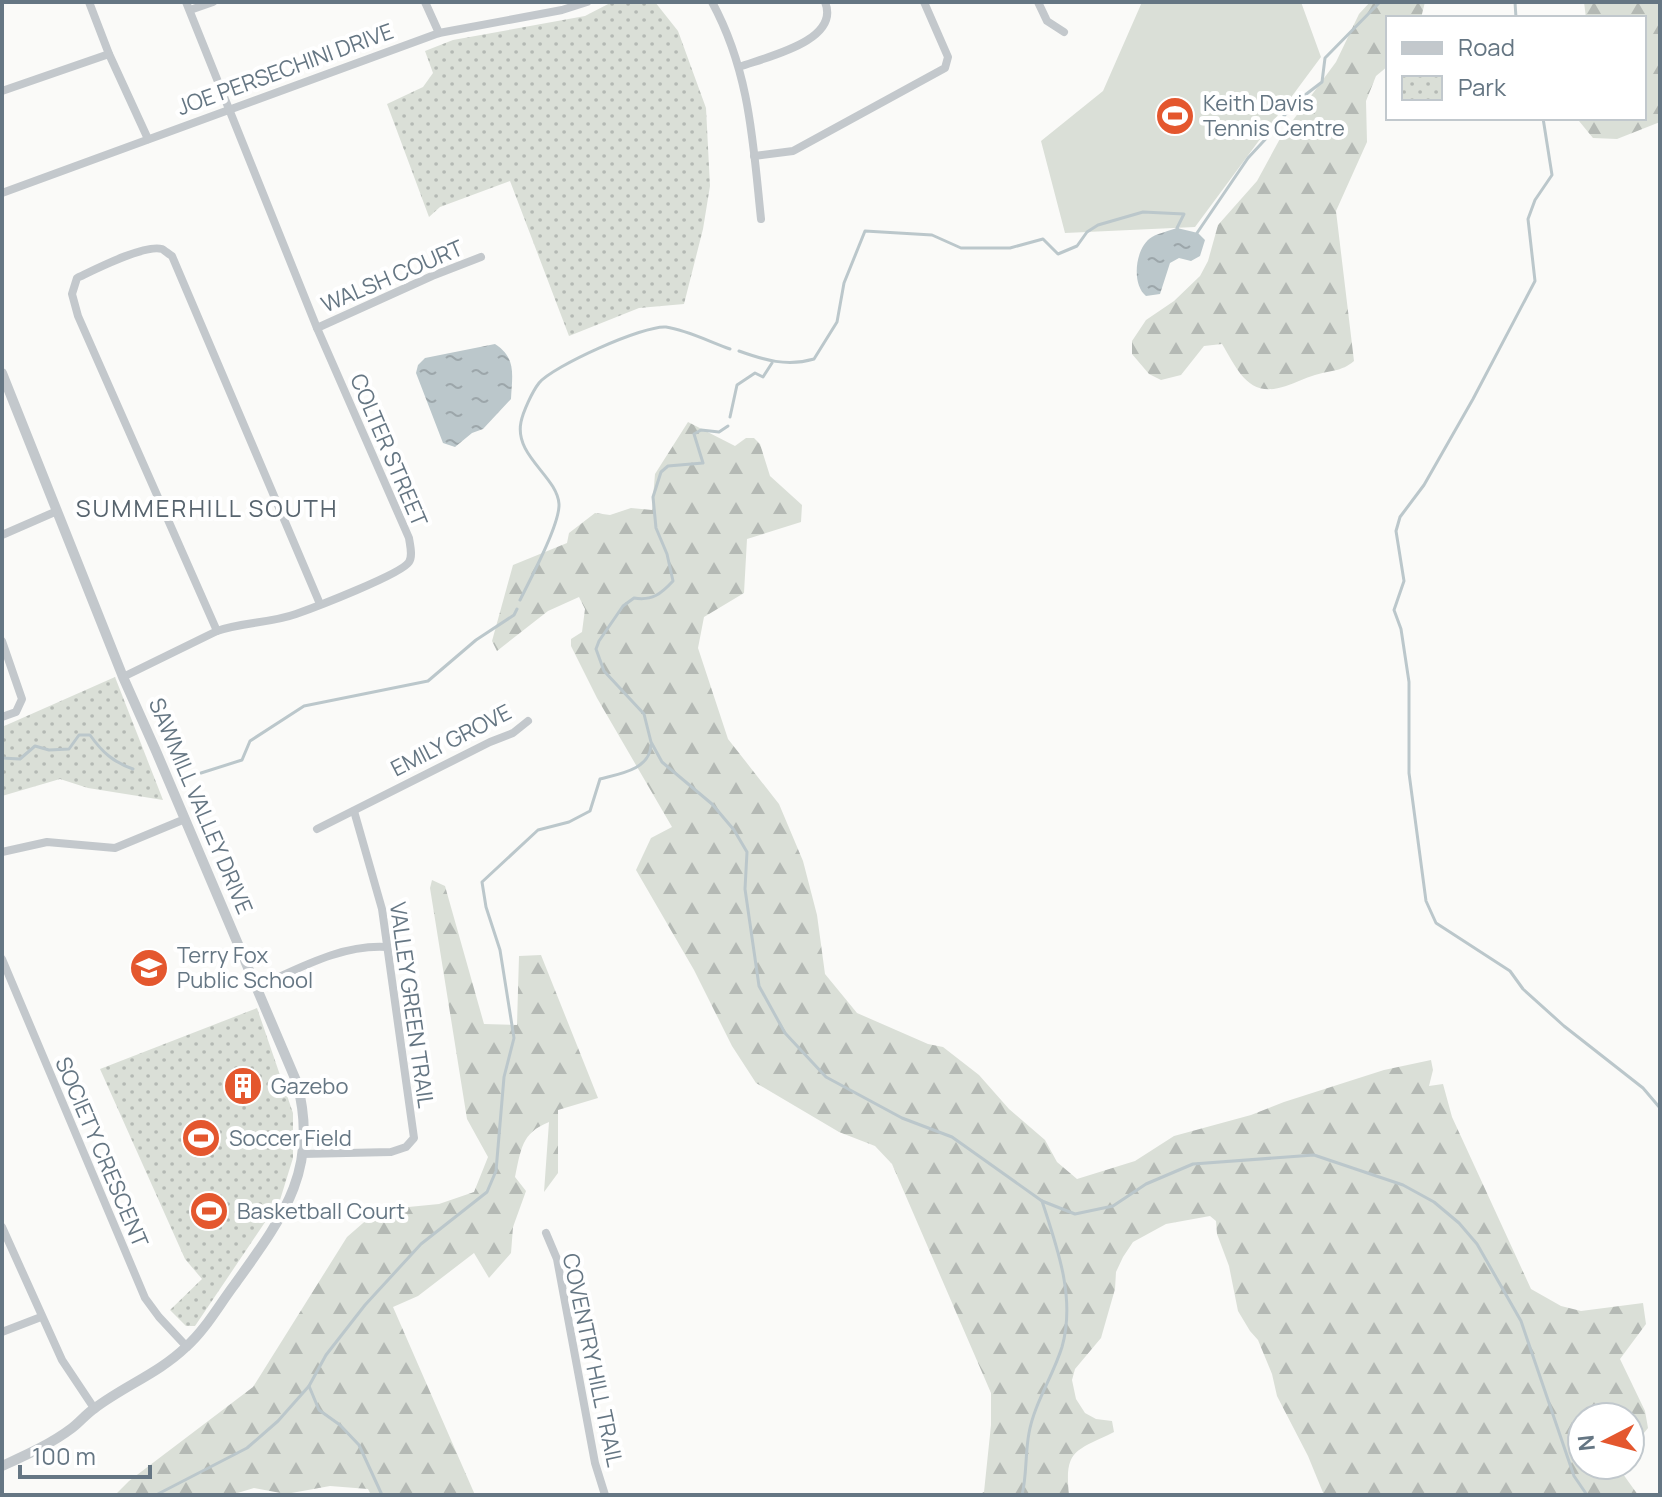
<svg xmlns="http://www.w3.org/2000/svg" width="1662" height="1497" viewBox="0 0 1662 1497" font-family="Manrope,sans-serif">
<style>
.grass{fill:#dadfd7}
.forest{fill:url(#forest-firs)}
.park{fill:url(#park-dots)}
.water{fill:url(#water-ripples)}
.lines{fill:none;stroke-linecap:round;stroke-linejoin:round}
.stream{stroke:#bbc7cb;stroke-width:3}
.minor{stroke:#c3c8cc;stroke-width:8}
.tertiary{stroke:#c3c8cc;stroke-width:10}
.labels{text-anchor:middle;stroke-width:8;stroke-linejoin:round;paint-order:stroke}
.street-label{font-size:22px;fill:#657683;stroke:#fff}
.poi-label{font-size:22px;fill:#657683;stroke:#fff;text-anchor:start}
.neighbourhood-label{font-size:24px;letter-spacing:2px;fill:#57646e;stroke:#fff}
</style>
<defs>
<pattern id="forest-firs" width="22" height="20" patternUnits="userSpaceOnUse" patternTransform="scale(2)"><rect width="22" height="20" fill="#dadfd7"/><path d="M5 1l3.5 6h-7zM16 11l3.5 6h-7z" fill="#b4b9b4"/></pattern>
<pattern id="park-dots" width="8" height="8" patternUnits="userSpaceOnUse" patternTransform="scale(2)"><rect width="8" height="8" fill="#dadfd7"/><path d="M2 2h.1M6 6h.1" fill="none" stroke="#b4b9b4" stroke-width="1.8" stroke-linecap="round"/></pattern>
<pattern id="water-ripples" width="26" height="14" patternUnits="userSpaceOnUse" patternTransform="scale(2)"><rect width="26" height="14" fill="#bbc7cb"/><path d="M2 4q2-2 4 0t4 0M15 11q2-2 4 0t4 0" fill="none" stroke="#9ca6aa"/></pattern>
</defs>
<rect width="100%" height="100%" fill="#fafaf8"/>
<polygon class="grass" points="1142,2 1301,2 1321,57 1195,227 1065,233 1041,141 1103,91"/>
<g class="forest">
<path d="M1370 2H1425L1421 18H1388V66L1376 76 1366 101 1367 142 1336 211 1354 361C1341 372 1331 370 1315 375 1305 378 1295 383 1286 386 1248 399 1238 370 1222 344L1204 346 1181 375 1161 380 1149 374 1132 354V341L1146 320 1174 301 1200 276 1208 261 1218 225 1257 181 1282 135 1336 62 1359 14Z"/>
<polygon points="1584,2 1660,2 1660,122 1617,139 1593,138 1579,121 1578,118 1644,118 1644,18 1586,18"/>
<path d="M688 422 735 446 746 438H754L760 444 770 476 802 505 801 522 747 539 744 593 704 617 698 648 728 739 779 804 803 861 817 915 825 974 857 1013 928 1044 943 1047 979 1075 1009 1109 1045 1140 1057 1162 1077 1179 1135 1161 1174 1136 1251 1115 1284 1102 1384 1070 1431 1060 1433 1070 1429 1086 1443 1084 1452 1117 1531 1289 1561 1306 1581 1311 1643 1303 1646 1324 1620 1359 1645 1411 1648 1428 1630 1450V1417H1582V1465H1622L1623 1474 1638 1495H1324L1308 1456 1277 1396 1272 1374 1258 1340 1250 1331 1238 1311 1229 1266 1217 1234 1216 1221 1210 1216 1166 1224 1133 1242 1123 1257 1116 1272 1115 1289 1101 1338 1075 1369 1072 1380 1076 1399 1085 1413 1096 1419 1112 1421 1114 1432C1076 1451 1064 1449 1069 1495H978L984 1492 991 1425V1393L892 1164 875 1146 839 1132 756 1083 732 1046 694 970 636 870 651 838 672 827 597 698 571 646V639L582 632 585 609 579 597 548 611 497 651 492 641 513 565 567 543 569 533 595 513 610 515 631 508 652 510 655 474Z"/>
<path d="M432 880 445 886 484 1024 517 1025 519 956 541 955 598 1098 558 1110V1173L544 1192 549 1122C521 1133 521 1150 515 1177L526 1191 513 1227 511 1253 489 1278 474 1253 418 1296 393 1307 475 1495H371L368 1489 330 1486 286 1494 254 1488 231 1495H115L129 1481 253 1387 347 1237 378 1210 439 1204 474 1192 488 1157 467 1119 430 888Z"/>
</g>
<g class="park">
<polygon points="612,2 655,2 678,31 706,108 710,186 703,229 684,304 639,308 569,336 510,181 440,207 429,217 387,104 423,87 433,73 425,51 453,40 585,16"/>
<polygon points="115,677 163,800 88,788 60,779 2,796 2,727"/>
<polygon points="257,1008 293,1113 293,1158 280,1200 195,1326 186,1326 170,1310 202,1279 185,1259 100,1069"/>
</g>
<g class="water">
<path d="M1177 228 1198 233 1205 240 1200 256 1191 261 1179 258 1170 263 1160 294 1146 296C1131 284 1135 247 1152 237 1159 233 1169 231 1177 228Z"/>
<path d="M495 344C517 358 512 376 511 399L483 429 472 433 455 447 443 443 416 373 418 365 425 358Z"/>
</g>
<g class="lines">
<g class="stream">
<polyline points="1515,2 1516,18"/>
<polyline points="1543,118 1552,175 1535,200 1528,219 1535,281 1473,399 1424,485 1400,517 1396,531 1404,581 1394,610 1401,629 1409,682 1409,773 1426,901 1436,923 1510,971 1523,989 1564,1026 1643,1088 1660,1108"/>
<polyline points="1197,233 1248,158 1274,130 1292,105 1322,82 1325,58 1380,2"/>
<path d="M739 351C764 360 787 367 814 359L837 322 844 283 865 231 932 235 961 248H1010L1043 239 1058 254 1077 246 1087 232 1098 225 1143 212 1184 214 1177 228 1179 232"/>
<polyline points="730,417 737,385 755,373 763,377 772,363"/>
<path d="M728 426 719 432 701 430 694 434 703 463 668 466 661 472 653 497 656 528 667 554 673 581C661 594 652 601 634 598L623 606 599 641 596 649 604 671 644 714 651 742 662 762 712 804 734 830 747 852 745 889 759 986 785 1033 826 1077 902 1118 952 1137 1042 1201 1075 1214 1113 1206 1146 1184 1193 1164 1314 1155 1403 1185 1434 1202 1459 1223 1477 1244 1521 1321 1574 1476 1587 1495"/>
<path d="M520 600C530 580 560 524 559 504 557 476 514 456 521 422 523 412 532 392 539 383 553 366 644 325 666 327 687 330 710 342 730 349"/>
<path d="M2 758 20 759 35 746 49 750 69 749 79 735H90C102 752 113 762 133 769"/>
<polyline points="201,773 242,760 250,741 304,706 428,681 476,640 514,615 517,609"/>
<polyline points="309,1386 319,1410 340,1425 359,1445 382,1495"/>
<path d="M156 1495 247 1448 278 1421 309 1386 326 1355 365 1305 421 1244 487 1192 496 1171 504 1077 514 1038 500 950 486 907 482 882 538 830 569 822 590 811 600 779C618 774 650 770 651 745"/>
<path d="M1022 1495C1027 1475 1025 1454 1029 1433 1034 1404 1053 1376 1062 1347 1076 1298 1057 1247 1042 1201"/>
</g>
<g class="minor">
<polyline points="89,2 109,54 148,139"/>
<polyline points="425,2 439,33"/>
<path d="M712 2C750 72 753 143 761 219"/>
<polyline points="1038,2 1047,21 1064,32"/>
<polyline points="190,10 213,2"/>
<path d="M739 67C766 57 841 41 825 2"/>
<polyline points="2,91 109,54"/>
<polyline points="754,156 793,151 945,68 948,57 924,2"/>
<polyline points="2,193 439,33 562,10 587,2"/>
<polyline points="317,328 432,276 481,257"/>
<polyline points="2,535 57,511"/>
<path d="M217 631 78 316 72 294 77 278C94 270 144 244 162 249 164 250 170 255 172 256L320 604"/>
<polyline points="2,641 22,699 16,712 2,717"/>
<path d="M123 677 217 631C243 622 271 623 296 614 313 608 402 574 409 562 413 556 410 545 409 538L317 328 186 2"/>
<polyline points="317,829 490,742 513,733 528,721"/>
<polyline points="2,852 47,842 115,848 185,819"/>
<polyline points="2,959 145,1298 159,1317 187,1347"/>
<path d="M257 987C298 969 341 944 387 947"/>
<polyline points="302,1154 391,1152 406,1147 414,1138 382,909 354,811"/>
<polyline points="2,1227 62,1360 94,1408"/>
<polyline points="546,1233 557,1259 595,1463 605,1495"/>
<polyline points="2,1332 41,1317"/>
</g>
<path class="tertiary" d="M2 373 123 677 156 751 297 1083C320 1169 283 1217 235 1284 219 1305 206 1329 186 1347 159 1373 124 1386 95 1408 86 1414 80 1422 72 1428 51 1444 26 1455 2 1466"/>
</g>
<defs>
<g id="stadium-disc" transform="scale(2)"><circle r="9.5" fill="#e4572e" stroke="#fff"/><path d="M0-5a6.5 5 0 1 0 0 10a6.5 5 0 1 0 0-10ZM-3.5-1.8h7v3.6h-7Z" fill="#fff"/></g>
<g id="school-disc" transform="scale(2)"><circle r="9.5" fill="#e4572e" stroke="#fff"/><path d="M0-5L7-2L0 1L-7-2ZM-4 1L0 2.5L4 1V4Q0 6-4 4Z" fill="#fff"/></g>
<g id="building-disc" transform="scale(2)"><circle r="9.5" fill="#e4572e" stroke="#fff"/><path d="M-4-6H4V6H1V3H-1V6H-4ZM-2.5-4.3h1.7v1.8h-1.7ZM.8-4.3h1.7v1.8H.8ZM-2.5-1h1.7V.8h-1.7ZM.8-1h1.7V.8H.8Z" fill="#fff"/></g>
</defs>
<g fill-rule="evenodd">
<use href="#stadium-disc" x="1175" y="116"/>
<use href="#school-disc" x="149" y="968"/>
<use href="#building-disc" x="243" y="1086"/>
<use href="#stadium-disc" x="201" y="1138"/>
<use href="#stadium-disc" x="209" y="1211"/>
</g>
<g class="labels">
<g class="street-label">
<text transform="translate(285 69) rotate(-20)" y="8">JOE PERSECHINI DRIVE</text>
<text transform="translate(392 276) rotate(-23)" y="8">WALSH COURT</text>
<text transform="translate(389 450) rotate(67)" y="8">COLTER STREET</text>
<text transform="translate(451 740) rotate(-27)" y="8">EMILY GROVE</text>
<text transform="translate(201 806) rotate(67)" y="8">SAWMILL VALLEY DRIVE</text>
<text transform="translate(412 1005) rotate(82)" y="8">VALLEY GREEN TRAIL</text>
<text transform="translate(102 1152) rotate(67)" y="8">SOCIETY CRESCENT</text>
<text transform="translate(593 1360) rotate(78)" y="8">COVENTRY HILL TRAIL</text>
</g>
<g class="poi-label">
<text x="1203" y="111">Keith Davis<tspan x="1203" dy="25">Tennis Centre</tspan></text>
<text x="177" y="963">Terry Fox<tspan x="177" dy="25">Public School</tspan></text>
<text x="271" y="1094">Gazebo</text>
<text x="229" y="1146">Soccer Field</text>
<text x="237" y="1219">Basketball Court</text>
</g>
<g class="neighbourhood-label">
<text x="207" y="517">SUMMERHILL SOUTH</text>
</g>
</g>
<rect width="1662" height="1497" fill="none" stroke="#657683" stroke-width="8"/>
<rect x="1386" y="16" width="260" height="104" fill="#ffffff" stroke="#c1c8cd" stroke-width="2"/>
<rect x="1402" y="42" width="40" height="12" fill="#c3c8cc" stroke="#c1c8cd" stroke-width="2"/>
<text x="1458" y="56" font-size="24" fill="#657683">Road</text>
<rect x="1402" y="76" width="40" height="24" fill="url(#park-dots)" stroke="#c1c8cd" stroke-width="2"/>
<text x="1458" y="96" font-size="24" fill="#657683">Park</text>
<g transform="translate(1606 1441) rotate(264)"><circle r="38" fill="#ffffff" stroke="#c1c8cd" stroke-width="2"/>
<path d="M0-6L14 30L0 20L-14 30Z" fill="#e4572e"/>
<text y="-12" font-size="22" font-weight="bold" text-anchor="middle" fill="#657683">N</text>
</g>
<path d="M20 1465v12h130v-12" fill="none" stroke="#657683" stroke-width="4"/>
<text x="32" y="1465" font-size="24" fill="#657683" stroke="#ffffff" stroke-width="6" paint-order="stroke">100 m</text>
</svg>
